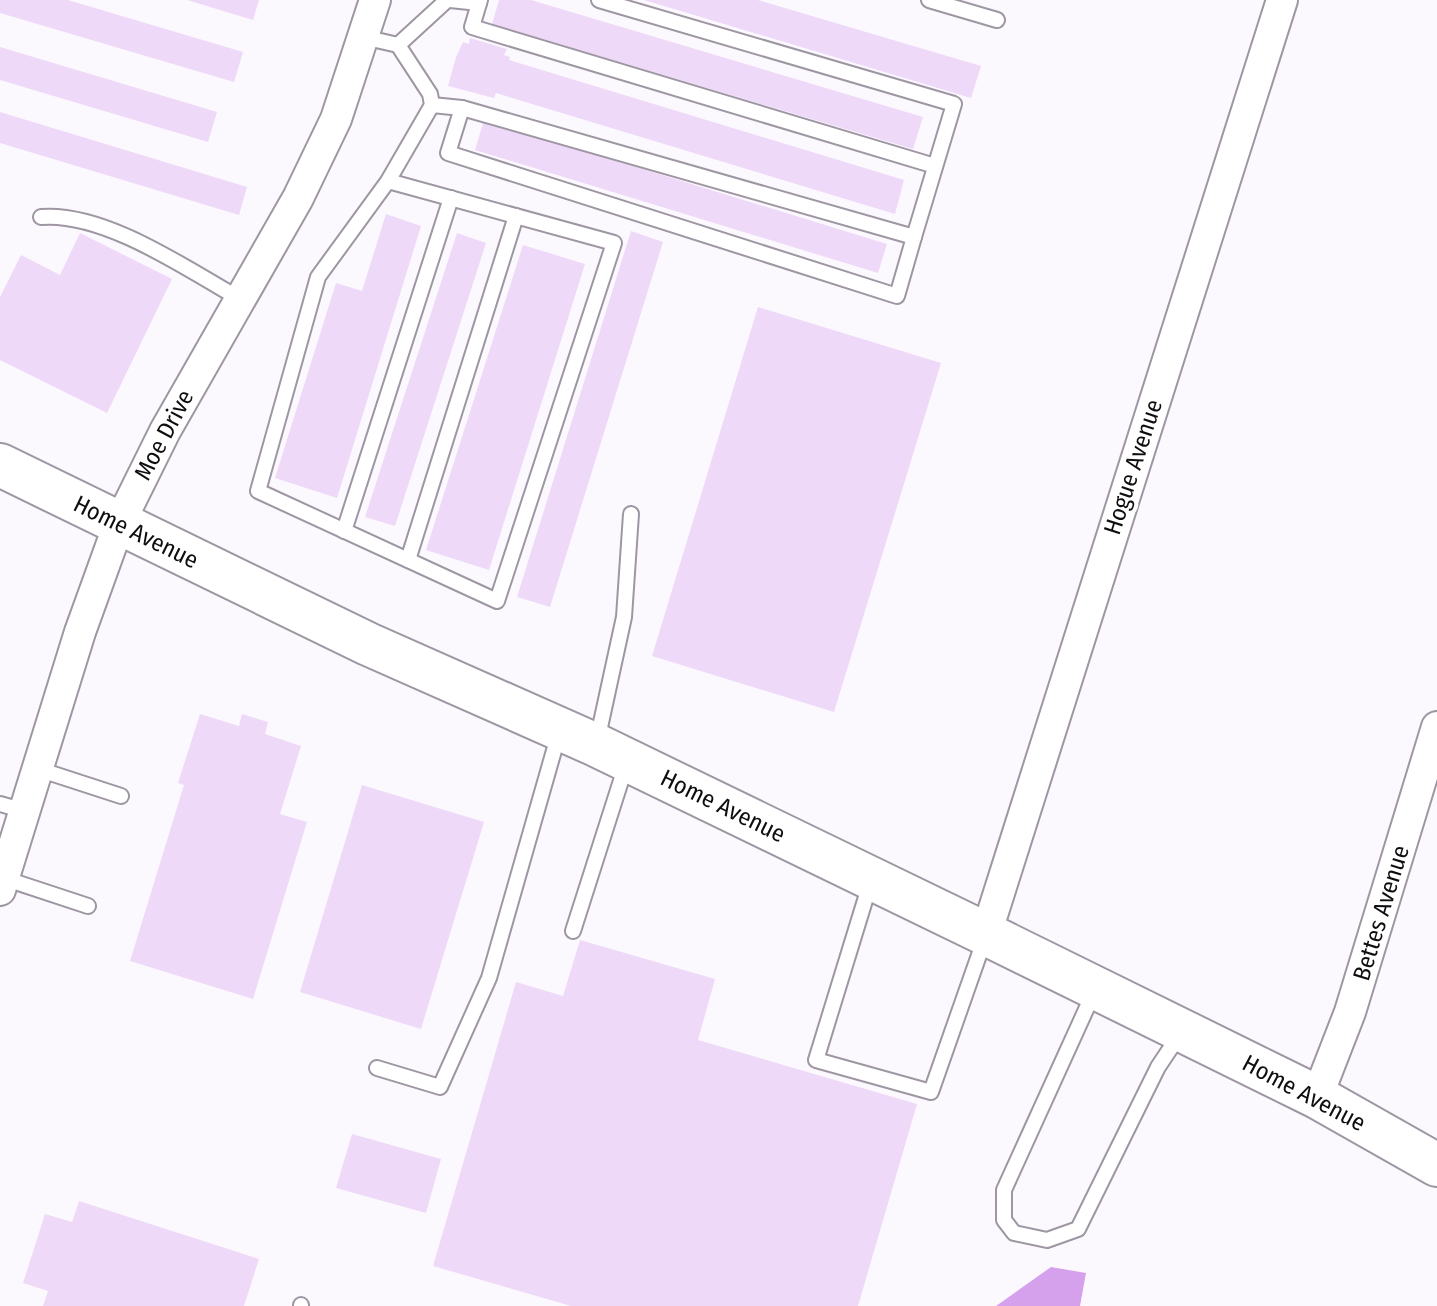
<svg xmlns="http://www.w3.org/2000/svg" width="1437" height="1306" viewBox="0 0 1437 1306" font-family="'Fira Sans Condensed',sans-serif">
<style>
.forest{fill:#d5a1ec}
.building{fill:#eed9f8}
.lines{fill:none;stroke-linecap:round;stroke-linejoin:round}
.lane-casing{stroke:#9e96a2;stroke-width:18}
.street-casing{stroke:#9e96a2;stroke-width:34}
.secondary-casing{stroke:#9e96a2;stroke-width:46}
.lane{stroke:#fff;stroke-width:14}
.street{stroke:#fff;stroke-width:30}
.secondary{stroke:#fff;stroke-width:42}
.labels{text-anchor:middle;stroke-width:8;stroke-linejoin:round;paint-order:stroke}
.street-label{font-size:24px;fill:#100d11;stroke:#fff}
</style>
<rect width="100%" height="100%" fill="#fcf9fe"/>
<polygon class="forest" points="1051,1267 1086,1273 1080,1306 996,1306"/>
<g class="building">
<polygon points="0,0 68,0 243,52 234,82 0,13"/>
<polygon points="187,0 259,0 253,20"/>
<polygon points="499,0 531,0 923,117 913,149 492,24"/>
<polygon points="644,0 758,0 981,66 971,98"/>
<polygon points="470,38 507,49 504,55 510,57 509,60 904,180 895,214 496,93 494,98 448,86 456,57 463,42 469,44"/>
<polygon points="0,47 217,112 208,142 0,80"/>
<polygon points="0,112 247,187 239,215 0,143"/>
<polygon points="484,120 887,244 878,273 475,150"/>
<polygon points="386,214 421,226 337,498 275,478 336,283 362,291"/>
<polygon points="631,231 663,242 550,607 517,597"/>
<polygon points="80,233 172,279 107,413 0,360 0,297 21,255 60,275"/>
<polygon points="457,233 486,243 395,526 365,517"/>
<polygon points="523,245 585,264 489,570 426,550"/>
<polygon points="758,307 941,363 834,712 652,656"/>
<polygon points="200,714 239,726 242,714 268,722 265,734 301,746 280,814 307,822 253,999 130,961 184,785 178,783"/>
<polygon points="362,785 484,822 421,1029 300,992"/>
<polygon points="580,940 715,979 698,1040 917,1104 858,1306 571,1306 433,1266 516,982 563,996"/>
<polygon points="352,1134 441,1159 426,1213 336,1188"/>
<polygon points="79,1201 259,1259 244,1306 43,1306 48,1291 23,1283 45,1214 72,1222"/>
</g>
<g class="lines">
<g class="lane-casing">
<g id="lane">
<polyline points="450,0 479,3"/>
<polyline points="480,0 472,27 935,166"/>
<polyline points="929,0 997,20"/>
<polyline points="363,37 398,45 430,94 432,105 388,181 318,277 258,491 497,601 614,243 388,181"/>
<polyline points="398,45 447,0"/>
<polyline points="432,105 462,108 914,237 954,104 599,0"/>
<polyline points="462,108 448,153 897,296 914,237"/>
<path d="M41 217C105 212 185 268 240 299"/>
<polyline points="344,531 451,198"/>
<polyline points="408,560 516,216"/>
<polyline points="597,741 624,617 631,514"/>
<polyline points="38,769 121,796"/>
<polyline points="0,804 25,811"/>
<polyline points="0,877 88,906"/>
<polyline points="870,884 816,1060 931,1092 985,938"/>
<polyline points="573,931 626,765"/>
<polyline points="1094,992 1004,1190 1004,1220 1014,1233 1047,1240 1078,1229 1158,1067 1180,1034"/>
<polyline points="377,1068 440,1087 489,978 559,733"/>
<polyline points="301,1306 301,1305"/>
</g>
</g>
<g class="street-casing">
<g id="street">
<polyline points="0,890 80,632 119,524 165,431 298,198 336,119 375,0"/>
<polyline points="986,934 1282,0"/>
<polyline points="1317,1097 1350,1012 1437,727"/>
</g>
</g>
<g class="secondary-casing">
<polyline id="secondary" points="0,465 368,644 596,745 986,934 1317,1097 1437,1165"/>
</g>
<use href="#lane" class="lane"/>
<use href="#street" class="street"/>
<use href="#secondary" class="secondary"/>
</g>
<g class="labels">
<g class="street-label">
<text transform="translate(164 435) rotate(-62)" y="8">Moe Drive</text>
<text transform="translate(1133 467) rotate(-72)" y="8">Hogue Avenue</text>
<text transform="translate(136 532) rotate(26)" y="8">Home Avenue</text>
<text transform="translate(723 806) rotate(26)" y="8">Home Avenue</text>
<text transform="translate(1381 913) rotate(-73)" y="8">Bettes Avenue</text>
<text transform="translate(1304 1093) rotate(28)" y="8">Home Avenue</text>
</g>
</g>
</svg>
